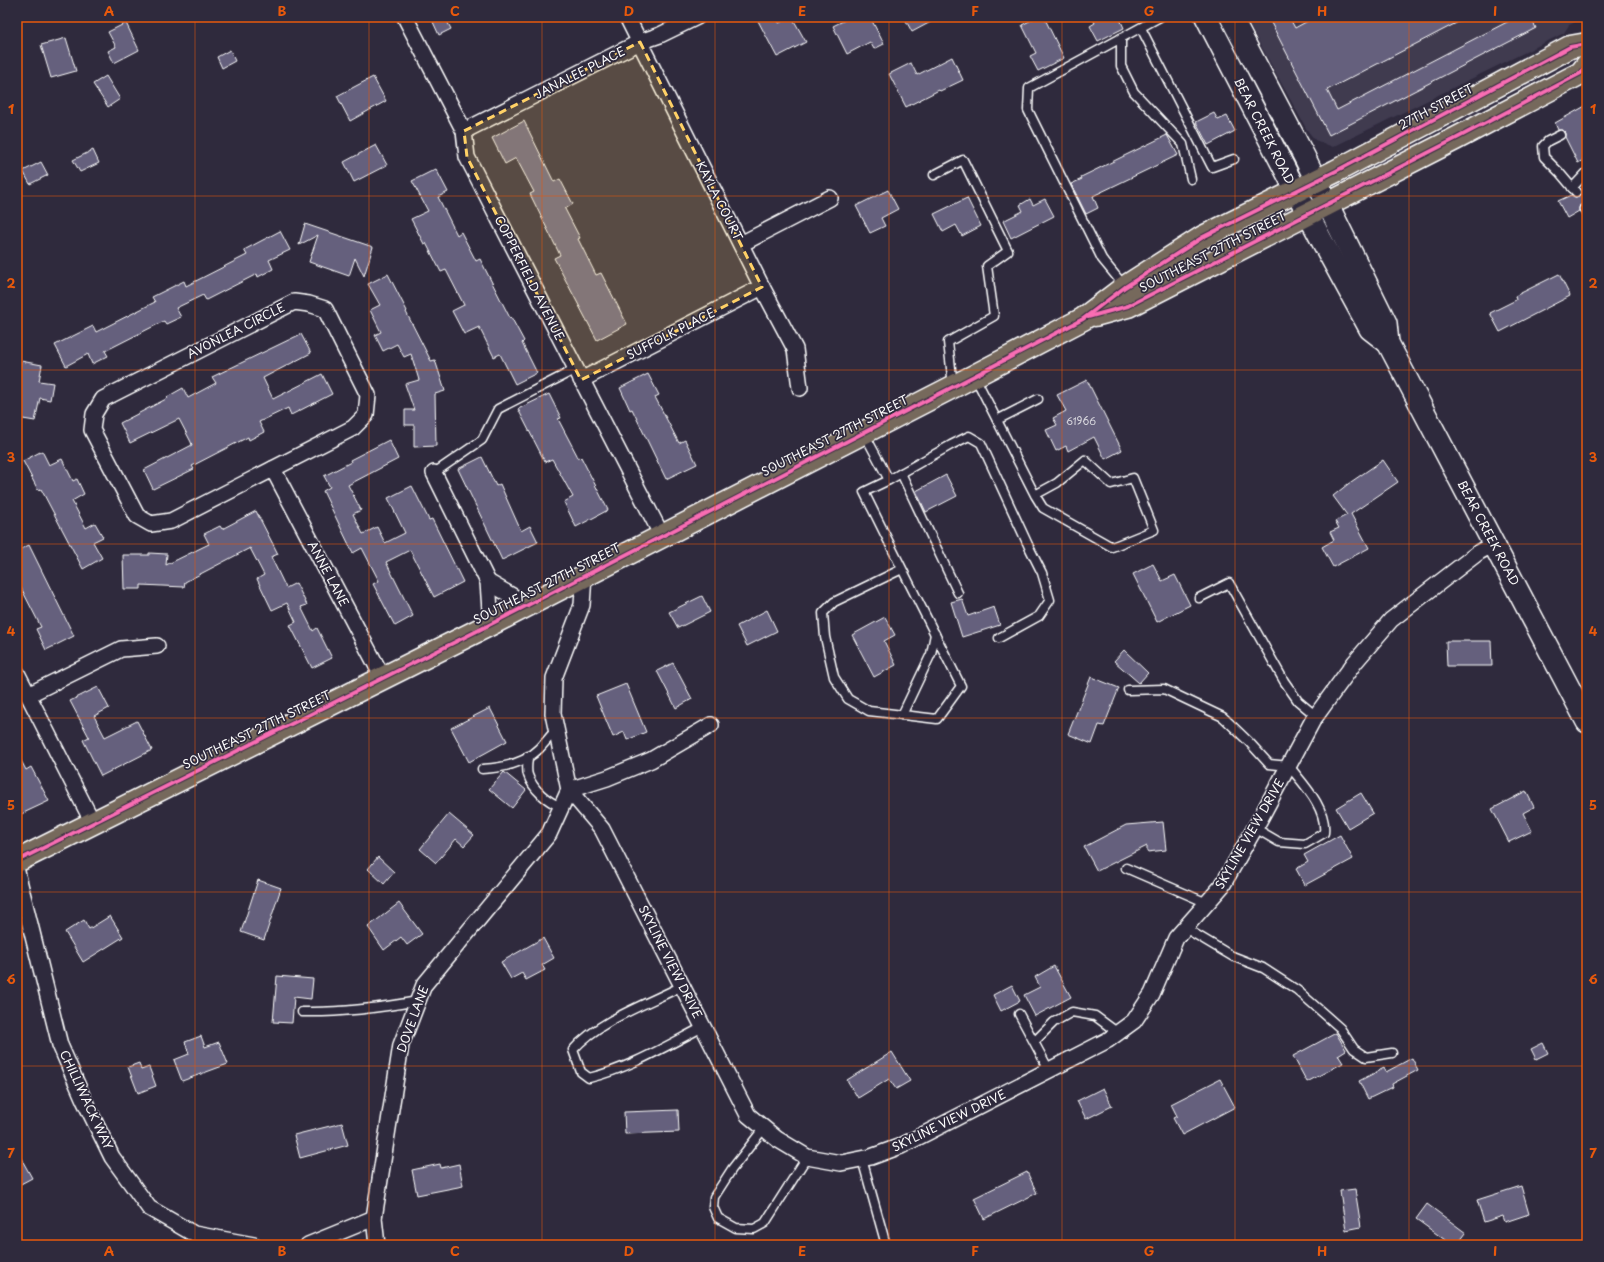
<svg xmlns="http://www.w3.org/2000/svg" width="1604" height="1262" viewBox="0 0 1604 1262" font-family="'Playpen Sans',sans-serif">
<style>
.built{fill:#3f3a50}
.building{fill:#65607d;stroke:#fff}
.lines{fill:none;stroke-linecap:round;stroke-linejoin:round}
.lane-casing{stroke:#fff;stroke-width:11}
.street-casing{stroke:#fff;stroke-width:18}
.secondary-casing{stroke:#fff;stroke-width:24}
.primary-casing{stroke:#fff;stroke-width:25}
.lane{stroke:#2f2a3d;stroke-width:8}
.street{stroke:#2f2a3d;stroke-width:15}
.secondary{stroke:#2f2a3d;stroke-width:21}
.primary{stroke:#76695c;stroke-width:22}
.cycleway-casing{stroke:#2f2a3d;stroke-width:6}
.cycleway{stroke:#f96db3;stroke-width:4}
.marked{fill:#ffd166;fill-opacity:0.2;stroke:#ffd166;stroke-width:3;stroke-dasharray:8 5;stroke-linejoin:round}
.grid{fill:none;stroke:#e8590c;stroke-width:1;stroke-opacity:0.55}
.labels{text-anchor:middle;stroke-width:3.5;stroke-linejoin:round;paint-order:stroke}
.number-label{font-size:10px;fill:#d8d7de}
.street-label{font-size:12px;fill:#fff;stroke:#2f2a3d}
.neatline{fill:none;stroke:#e8590c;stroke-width:1.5}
.grid-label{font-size:13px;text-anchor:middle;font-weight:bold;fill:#e8590c}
</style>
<rect width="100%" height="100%" fill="#2f2a3d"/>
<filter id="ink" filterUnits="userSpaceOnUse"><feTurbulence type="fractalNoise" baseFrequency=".025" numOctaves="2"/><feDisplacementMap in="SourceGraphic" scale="8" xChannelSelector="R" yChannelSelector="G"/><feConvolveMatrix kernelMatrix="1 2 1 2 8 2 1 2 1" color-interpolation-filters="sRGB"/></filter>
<g filter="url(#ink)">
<polygon class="built" points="1245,17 1586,17 1569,25 1564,33 1333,147 1315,140 1307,130"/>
<g class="building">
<polygon points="445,17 451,29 439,35 433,22"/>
<polygon points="756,17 776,17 779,23 792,17 806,42 777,57"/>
<polygon points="851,17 870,17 884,44 874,49 870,42 847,54 833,26"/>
<polygon points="904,17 940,17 912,32"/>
<polygon points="1037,17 1044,17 1064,58 1038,71 1030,56 1036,53 1022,25"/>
<polygon points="1092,17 1119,17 1124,28 1098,41 1090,26 1095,23"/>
<polygon points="1268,17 1289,17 1295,28 1315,17 1468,17 1327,90 1337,110 1509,21 1507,17 1530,17 1536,28 1329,135"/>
<polygon points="126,23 139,50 114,63 108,51 116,47 108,32"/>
<polygon points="66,38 76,71 51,78 41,45"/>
<polygon points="230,50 235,61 222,68 217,57"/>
<polygon points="952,57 963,80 940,91 939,90 906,107 889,74 911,63 917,75"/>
<polygon points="106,76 120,99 108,107 93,84"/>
<polygon points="373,77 386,101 350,121 337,96"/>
<polygon points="1587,105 1587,158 1578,163 1565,137 1565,132 1563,130 1558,130 1555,123"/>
<polygon points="1214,113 1218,120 1227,116 1235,131 1208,145 1196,122"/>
<polygon points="524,121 554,182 560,179 573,204 565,209 580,238 578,239 596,275 601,273 627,324 597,340 554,258 560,255 530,194 534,192 516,158 505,164 492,138"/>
<polygon points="1167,135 1178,155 1093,196 1098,208 1086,214 1071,184 1082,179 1081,177"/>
<polygon points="376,145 387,165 354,182 344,162"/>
<polygon points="93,150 99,163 80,172 73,160"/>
<polygon points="41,162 48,175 30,184 23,171"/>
<polygon points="436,169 448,192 438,197 457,235 461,232 476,261 480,259 510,318 511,317 524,341 522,343 537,373 515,384 500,354 494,357 479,327 464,334 452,311 464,305 446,270 441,272 426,243 424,244 411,219 428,211 412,181"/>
<polygon points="1587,186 1587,205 1580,205 1579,208 1579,211 1567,218 1558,201 1571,195 1575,197 1579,196 1581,193 1581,189"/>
<polygon points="888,190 898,209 881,218 885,226 870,233 856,206"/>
<polygon points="967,198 981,226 962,236 956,225 943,232 934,214"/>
<polygon points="1030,199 1033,205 1045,199 1054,216 1011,238 1003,221 1023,211 1020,205"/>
<polygon points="305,224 373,247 364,276 355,258 349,276 309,262 318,235 299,245"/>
<polygon points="280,231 290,250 269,260 273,269 258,277 257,274 206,300 203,295 176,308 181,317 166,324 164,321 105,351 108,356 92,364 88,354 66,366 55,345 93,326 96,332 155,302 152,297 184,281 186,286 247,255 244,250"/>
<polygon points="388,274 407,311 406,312 431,361 435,360 445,391 435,394 436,446 414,447 414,425 405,425 405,410 414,410 405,384 419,380 411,354 404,357 397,344 383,351 375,335 381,332 370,310 380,305 368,284"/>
<polygon points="1559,274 1570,296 1500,332 1490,313 1516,300 1515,296"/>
<polygon points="301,334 311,353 263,378 273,399 322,374 332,394 291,415 288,408 259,422 264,432 249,440 248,437 192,466 194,469 153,489 144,470 192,445 191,442 179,419 130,443 120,423 168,398 167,397 183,388 188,398 216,383 212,377"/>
<polygon points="21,361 42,365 39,381 53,383 50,400 40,398 35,421 17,418 17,386"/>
<polygon points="648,374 659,395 655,397 679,443 685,440 697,464 666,479 632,409 630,410 620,388"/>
<polygon points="1087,380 1122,450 1105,459 1094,437 1068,451 1066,446 1056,451 1046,430 1057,425 1053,418 1066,411 1057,395"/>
<polygon points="549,394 561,418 558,419 579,459 581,457 608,510 576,527 564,502 573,497 552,459 545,462 518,409"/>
<polygon points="389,440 398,459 348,485 361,510 353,514 363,534 377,527 385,543 405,533 388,498 412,486 429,520 432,519 463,582 434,597 410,550 386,562 413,616 395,626 373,584 379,581 362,548 353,553 323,491 330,487 324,476 351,462 350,460"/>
<polygon points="42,451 49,465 62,459 73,481 77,479 84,494 72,501 86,528 95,523 103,537 93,542 102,558 83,569 41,489 38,490 23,461"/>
<polygon points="482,457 496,486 500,484 521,531 530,526 538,542 502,560 458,469"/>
<polygon points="1383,460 1398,482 1351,514 1369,548 1333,567 1322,547 1334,540 1330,532 1339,528 1335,521 1347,515 1333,496 1348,484"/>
<polygon points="946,475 957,496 926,512 916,491"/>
<polygon points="256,511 278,554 271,557 286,588 296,583 307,605 301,607 313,631 317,628 332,658 312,668 290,625 296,622 287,603 272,610 257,579 264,575 250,548 185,582 184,587 141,585 141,589 124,589 123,555 149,555 149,553 167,554 166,565 209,544 204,534 220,526 222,529"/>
<polygon points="29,545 74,636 46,650 36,629 41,627 17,580 17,551"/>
<polygon points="1153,564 1162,581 1175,575 1190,605 1157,622 1133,574"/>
<polygon points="702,596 710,612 678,628 669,612"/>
<polygon points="962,599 968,616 994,607 1000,625 962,637 951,602"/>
<polygon points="767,610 777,631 747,646 737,626"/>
<polygon points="885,617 895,635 884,641 896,665 874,677 852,635"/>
<polygon points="1446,641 1491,641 1492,666 1447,666"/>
<polygon points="1124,650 1148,673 1139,683 1114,661"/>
<polygon points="673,663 692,699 676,708 657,671"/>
<polygon points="1091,677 1119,688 1104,726 1099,725 1092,744 1068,734"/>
<polygon points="626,684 646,732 627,740 624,732 613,737 596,696"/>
<polygon points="98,687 109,708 94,716 105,737 137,721 152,750 101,776 83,740 89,737 70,701"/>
<polygon points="490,708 507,741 469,762 451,728"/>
<polygon points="17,753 26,770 31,767 49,801 17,816"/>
<polygon points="504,772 526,790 512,808 489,789"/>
<polygon points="1526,791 1534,807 1523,813 1532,831 1509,842 1492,809"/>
<polygon points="1361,793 1373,813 1348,828 1336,808"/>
<polygon points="449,814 474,835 464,846 456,839 436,863 420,849"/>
<polygon points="1163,822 1166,850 1147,852 1147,846 1097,871 1084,847 1126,825"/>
<polygon points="1340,835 1353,859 1305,885 1296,869 1308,862 1304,855"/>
<polygon points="378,857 394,872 384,884 368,869"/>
<polygon points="258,880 281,888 264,940 241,932"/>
<polygon points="399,903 422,934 407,945 401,937 384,950 368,927"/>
<polygon points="110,916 123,937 83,962 65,932 84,920 89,929"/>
<polygon points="543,938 554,958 542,965 545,970 526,980 522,973 511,979 501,962"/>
<polygon points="1054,966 1071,997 1035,1016 1024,995 1040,987 1035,977"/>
<polygon points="277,976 313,979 311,999 294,997 292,1023 273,1022"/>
<polygon points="1012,985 1020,1001 1001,1011 993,995"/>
<polygon points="1336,1033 1346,1050 1338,1055 1343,1063 1307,1082 1293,1056"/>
<polygon points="201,1036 205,1047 219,1042 228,1064 182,1081 174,1060 189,1054 185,1042"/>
<polygon points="1543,1043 1548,1053 1536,1059 1531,1049"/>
<polygon points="892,1052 910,1081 896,1089 889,1079 858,1098 847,1080"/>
<polygon points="1412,1058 1418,1070 1392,1084 1393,1087 1368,1099 1359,1081 1384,1068 1386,1072"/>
<polygon points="139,1063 141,1070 149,1067 156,1086 138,1093 128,1067"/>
<polygon points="1220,1079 1235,1107 1182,1135 1173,1118 1177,1116 1171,1104"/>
<polygon points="1103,1088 1112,1106 1086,1119 1077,1101"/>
<polygon points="678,1110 679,1132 625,1134 624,1112"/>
<polygon points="342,1123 348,1145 300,1158 294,1135"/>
<polygon points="17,1151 32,1178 17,1186"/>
<polygon points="440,1164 441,1168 459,1164 463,1186 417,1195 412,1170"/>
<polygon points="1027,1172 1037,1193 984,1219 974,1198"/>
<polygon points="1521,1186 1529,1214 1505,1222 1503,1216 1484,1222 1477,1200"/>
<polygon points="1355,1189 1361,1227 1346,1230 1340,1191"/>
<polygon points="1427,1204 1466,1233 1457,1245 1452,1245 1416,1219"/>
</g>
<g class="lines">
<g class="lane-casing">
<g id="lane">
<polyline points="1141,28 1212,167 1234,159"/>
<polyline points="1121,38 1121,66 1134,92 1183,144 1191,179"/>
<polyline points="1560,135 1548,141 1543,146 1544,157 1559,172 1576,192"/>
<polyline points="934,175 963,160 1008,251 987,266 994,316 948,342 953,386"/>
<polyline points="1572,188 1587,172"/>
<polyline points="1584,209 1587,212"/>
<polyline points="1125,287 1102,259 1028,110 1029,88 1160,17"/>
<polyline points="975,377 1035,495 1043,508 1112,547 1154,530 1133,478 1111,484 1085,460 1057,483 1035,495"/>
<polyline points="997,420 1038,399"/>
<polyline points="864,433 889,480 951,445 969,436 981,443 1029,547 1042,573 1050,600 1039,616 999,638"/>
<polyline points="434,473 482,440 498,409 576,369"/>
<polyline points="901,473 958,593"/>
<path d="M889 480 864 492C896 557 928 621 961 686L937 719 869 711 848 699 834 677 825 637 823 613 834 602 902 569"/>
<polyline points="1199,598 1229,583 1284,681 1298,701 1316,716"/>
<path d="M1128 690 1164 689 1223 717 1249 742 1269 764 1289 766C1304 785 1327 808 1324 833L1305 844 1279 842 1255 828"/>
<polyline points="902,715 931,654 935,634"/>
<path d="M528 756C528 761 526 769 528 775 533 790 547 801 561 807"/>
<path d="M482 769C501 768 525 763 539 749 545 743 550 736 556 730"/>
<polyline points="1126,868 1207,903"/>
<polyline points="1185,928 1232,956 1263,968 1297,990 1340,1028 1354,1049 1366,1057 1392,1053"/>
<path d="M682 986C647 1004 599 1020 573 1050L581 1072 589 1078C630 1068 666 1046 703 1027"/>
<path d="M302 1012C341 1013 379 1008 418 1001"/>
<polyline points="1019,1014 1049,1070"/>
<polyline points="1035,1041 1054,1022 1072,1012 1095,1016 1118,1033"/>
<polyline points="764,1128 732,1169 714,1197 713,1207 718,1218 736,1228 754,1229 765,1223 807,1157"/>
<polyline points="862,1159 886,1245"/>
</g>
</g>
<g class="street-casing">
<g id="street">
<polyline points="405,17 464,131 467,157 662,536"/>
<polyline points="627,17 762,287 795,349 800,388"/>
<polyline points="464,131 640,42 660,35 697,17"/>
<polyline points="741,244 830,198"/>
<polygon points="294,302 309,304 325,309 368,395 366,415 353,428 171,521 151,524 137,516 92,430 94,414 103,399"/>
<polyline points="581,380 762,287"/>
<polyline points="273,469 383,678"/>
<polyline points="434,473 488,582 491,624"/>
<polyline points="584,576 582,605 554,678 553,714 569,790 602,829 748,1115 777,1139 807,1157 841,1163 871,1157 901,1146 1108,1040 1134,1021 1152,994 1176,938 1222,886 1260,819 1313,720 1355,662 1391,620 1479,552 1494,544"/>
<polyline points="488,582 528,605"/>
<polyline points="17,673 93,823"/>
<polyline points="28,695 121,649 157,646"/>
<polyline points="17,872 60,1045 84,1100 112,1157 149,1208 194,1234 254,1245"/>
<polyline points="308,1245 374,1218"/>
<polyline points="377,1245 374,1218 401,1045 424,985 549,834 569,790 607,778 651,760 711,725"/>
</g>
</g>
<g class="secondary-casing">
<g id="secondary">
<polyline points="1206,17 1321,239 1370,329 1388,343"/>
<polyline points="1231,17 1304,156 1386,323 1388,343 1587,722"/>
</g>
</g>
<g class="primary-casing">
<g id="primary">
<polyline points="1095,315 1128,306 1455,139 1581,73 1587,65"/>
<polyline points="17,861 491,624 974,376 1083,319 1125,287 1203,237 1336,171 1570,47 1587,44"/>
</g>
</g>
<use href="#lane" class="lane"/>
<use href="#street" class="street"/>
<use href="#secondary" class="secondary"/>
<use href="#primary" class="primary"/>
<g class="cycleway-casing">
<g id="cycleway">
<polyline points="1088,317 1128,306 1455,139 1581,73 1587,65"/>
<polyline points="17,861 491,624 974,376 1083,319 1125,287 1203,237 1336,171 1570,47 1587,44"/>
</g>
</g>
<use href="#cycleway" class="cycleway"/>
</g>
</g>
<path class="marked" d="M640 42 762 287 581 380 467 157 464 131Z"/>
<path class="grid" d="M195 17V1245M369 17V1245M542 17V1245M715 17V1245M889 17V1245M1062 17V1245M1235 17V1245M1409 17V1245M17 196H1587M17 370H1587M17 544H1587M17 718H1587M17 892H1587M17 1066H1587"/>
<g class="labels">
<g class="number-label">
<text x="1081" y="425">61966</text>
</g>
<g class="street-label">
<text transform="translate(580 73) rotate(-27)" y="4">JANALEE PLACE</text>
<text transform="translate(1436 107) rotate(-28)" y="4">27TH STREET</text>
<text transform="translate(1264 131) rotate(63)" y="4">BEAR CREEK ROAD</text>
<text transform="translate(719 201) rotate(63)" y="4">KAYLA COURT</text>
<text transform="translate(1213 252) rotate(-27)" y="4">SOUTHEAST 27TH STREET</text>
<text transform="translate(529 278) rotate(63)" y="4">COPPERFIELD AVENUE</text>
<text transform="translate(236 331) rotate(-27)" y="4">AVONLEA CIRCLE</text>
<text transform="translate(671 334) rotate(-27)" y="4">SUFFOLK PLACE</text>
<text transform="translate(835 436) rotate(-27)" y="4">SOUTHEAST 27TH STREET</text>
<text transform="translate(1488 533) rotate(62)" y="4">BEAR CREEK ROAD</text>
<text transform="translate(328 574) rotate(62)" y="4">ANNE LANE</text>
<text transform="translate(547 584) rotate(-27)" y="4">SOUTHEAST 27TH STREET</text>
<text transform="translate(257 730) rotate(-26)" y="4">SOUTHEAST 27TH STREET</text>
<text transform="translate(1250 834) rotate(-60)" y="4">SKYLINE VIEW DRIVE</text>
<text transform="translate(670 962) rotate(63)" y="4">SKYLINE VIEW DRIVE</text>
<text transform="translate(413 1019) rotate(-70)" y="4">DOVE LANE</text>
<text transform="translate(86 1100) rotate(65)" y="4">CHILLIWACK WAY</text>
<text transform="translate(949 1121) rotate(-26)" y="4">SKYLINE VIEW DRIVE</text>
</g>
</g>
<rect width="1604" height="1262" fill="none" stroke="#2f2a3d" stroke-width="44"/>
<rect x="22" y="22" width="1560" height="1218" class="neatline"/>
<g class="grid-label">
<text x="109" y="16">A</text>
<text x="282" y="16">B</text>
<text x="455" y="16">C</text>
<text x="629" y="16">D</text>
<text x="802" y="16">E</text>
<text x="975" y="16">F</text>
<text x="1149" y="16">G</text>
<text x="1322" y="16">H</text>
<text x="1495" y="16">I</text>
<text x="11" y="114">1</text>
<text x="1593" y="114">1</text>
<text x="11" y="288">2</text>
<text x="1593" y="288">2</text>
<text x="11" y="462">3</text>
<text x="1593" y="462">3</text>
<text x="11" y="636">4</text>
<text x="1593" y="636">4</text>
<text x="11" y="810">5</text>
<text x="1593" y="810">5</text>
<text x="11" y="984">6</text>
<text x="1593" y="984">6</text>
<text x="11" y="1158">7</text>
<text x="1593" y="1158">7</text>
<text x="109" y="1256">A</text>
<text x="282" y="1256">B</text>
<text x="455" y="1256">C</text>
<text x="629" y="1256">D</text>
<text x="802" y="1256">E</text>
<text x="975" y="1256">F</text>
<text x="1149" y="1256">G</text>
<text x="1322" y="1256">H</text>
<text x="1495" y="1256">I</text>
</g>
</svg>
